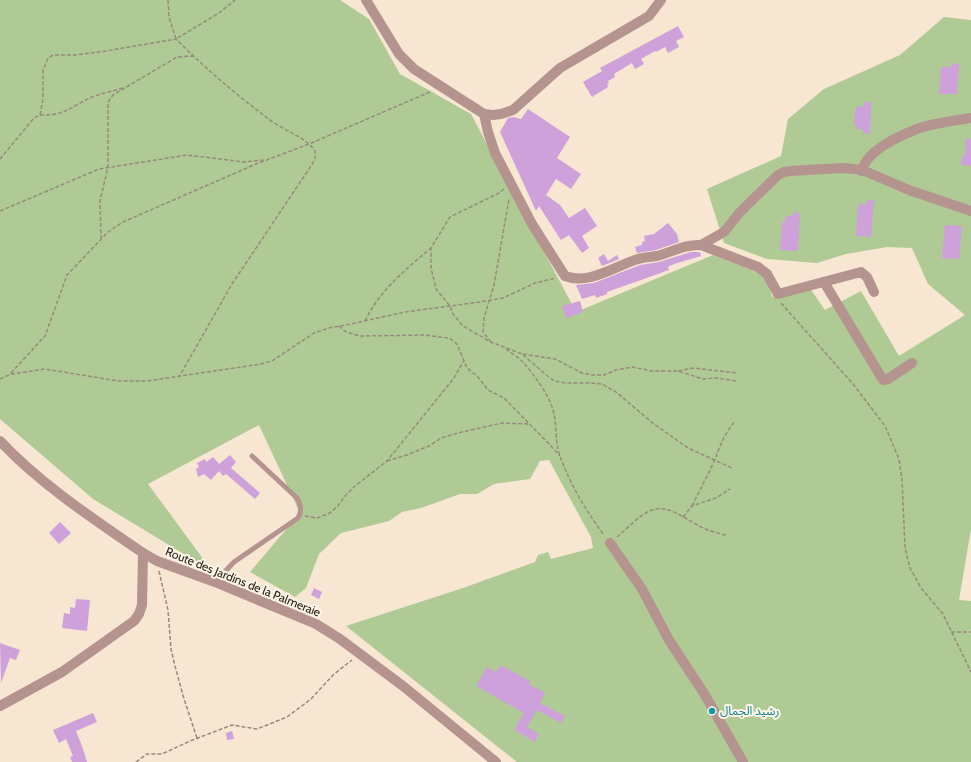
<svg xmlns="http://www.w3.org/2000/svg" width="971" height="762" viewBox="0 0 971 762" font-family="Cabin,'Noto Sans Arabic',sans-serif">
<style>
.green{fill:#b0ca95}
.building{fill:#cfa1db}
.lines{fill:none;stroke-linecap:round;stroke-linejoin:round}
.path{stroke:#968b7d;stroke-width:1.5;stroke-dasharray:4 2;stroke-linecap:butt}
.service{stroke:#b5938e;stroke-width:5}
.minor{stroke:#b5938e;stroke-width:10}
.tertiary{stroke:#b5938e;stroke-width:10}
.culture-dot{fill:#0f9aa8;stroke:#fef5e8;stroke-width:1.5}
.labels{text-anchor:middle;stroke-width:4;stroke-linejoin:round;paint-order:stroke}
.street-label{font-size:12px;fill:#27211a;stroke:#fef5e8}
.culture-label{font-size:12px;fill:#0d838f;stroke:#fef5e8;text-anchor:start}
</style>
<rect width="100%" height="100%" fill="#f6e6d2"/>
<polygon class="green" points="0,0 340,0 369,19 400,74 471,114 576,312 713,255 767,276 772,297 807,284 825,310 861,291 899,356 965,315 928,284 912,248 887,247 846,254 817,263 767,259 724,243 707,189 781,156 788,119 824,89 900,55 944,17 971,20 971,529 959,600 971,601 971,762 517,762 346,626 463,588 535,562 538,555 548,552 551,559 593,548 591,537 549,460 540,461 530,479 494,484 477,494 460,494 421,508 402,512 389,521 341,533 319,554 306,588 295,597 250,572 300,513 259,425 148,484 212,571 93,499 0,419"/>
<g class="building">
<polygon points="678,26 684,37 676,41 679,47 668,53 665,47 656,52 655,51 641,59 644,64 635,69 632,63 614,74 615,77 608,81 609,83 607,84 608,87 592,97 583,82 602,71 600,68"/>
<polygon points="952,63 959,64 957,94 939,94 941,67 951,67"/>
<polygon points="864,102 871,102 870,134 863,133 863,129 856,129 857,126 854,125 855,109 857,109 857,107 859,106 864,106"/>
<polygon points="528,109 570,137 557,158 581,174 571,189 556,179 546,195 560,205 569,218 585,208 597,226 582,236 589,248 582,253 569,235 561,240 539,206 536,211 500,132 508,118 513,117 521,119"/>
<polygon points="966,139 971,139 971,166 961,165 962,155 965,155"/>
<polygon points="867,200 874,200 871,237 856,236 858,204 866,205"/>
<polygon points="793,212 800,213 798,251 780,250 782,222 785,222 786,216 793,216"/>
<polygon points="668,223 677,234 679,242 656,250 637,253 635,247 642,245 642,242 645,241 644,236 654,234"/>
<polygon points="945,225 962,226 959,259 942,258"/>
<polygon points="691,252 700,252 701,256 674,264 668,267 669,270 607,292 607,294 596,298 595,295 582,299 576,285 594,283 640,265 659,262"/>
<polygon points="604,254 608,261 617,255 619,259 602,266 598,258"/>
<polygon points="580,301 583,312 566,318 562,306"/>
<polygon points="230,455 236,462 231,468 260,493 255,499 226,474 223,476 219,471 211,480 204,474 198,477 196,469 199,467 197,463 205,459 206,462 213,457 219,464"/>
<polygon points="60,522 71,533 59,544 49,533"/>
<polygon points="314,588 322,592 319,599 311,595"/>
<polygon points="76,599 90,600 87,631 62,628 64,613 70,614 70,607 75,608"/>
<polygon points="0,643 20,650 16,660 10,658 1,683"/>
<polygon points="500,665 530,681 529,684 545,693 540,703 565,716 561,723 537,710 527,727 539,734 535,742 514,730 524,713 476,686 487,667 496,672"/>
<polygon points="93,713 97,722 76,731 82,746 87,762 72,762 70,757 73,756 66,739 59,743 53,730"/>
<polygon points="232,731 234,739 227,740 226,733"/>
</g>
<g class="lines">
<g class="path">
<polyline points="168,0 169,17 176,39 219,13 235,0"/>
<path d="M40 115C61 116 67 110 84 101 96 94 110 92 123 88"/>
<path d="M0 159 34 118 40 115 43 99V70L48 58 53 55H75L106 51 176 39C204 67 234 93 266 117 280 129 302 135 314 149 317 154 315 158 313 163L232 284 179 377"/>
<polyline points="504,189 499,193 450,217 431,248 431,268 436,289 450,306 453,314 463,326 491,342 522,354 544,373 554,381 567,383 590,383 602,384 616,392 654,424 688,448 732,468"/>
<polyline points="0,211 99,169 187,155 244,162 264,160"/>
<polyline points="101,239 100,201 108,167 108,103 110,99 113,95 177,57 193,56"/>
<polyline points="781,303 853,384 885,426 899,459 902,479 905,548 910,568 921,588 943,614 971,672"/>
<path d="M365 321C379 291 406 269 431 248"/>
<polyline points="339,326 346,332 360,336 425,335 449,338 457,344 467,368 478,377 488,390 504,398 551,446 560,456"/>
<polyline points="491,342 483,332 484,318 494,285 509,199"/>
<path d="M506 349C511 353 518 357 523 362 534 375 551 397 554 414 557 428 555 442 560 456 570 484 586 511 604 535"/>
<polyline points="523,354 555,359 582,373 593,375 604,375 616,370 632,367 652,371 678,371"/>
<polyline points="11,373 45,336 67,275 108,232 123,222 256,164 309,144 432,91"/>
<polyline points="0,379 11,374 45,369 118,381 147,381 261,364 272,361 314,333 329,328 351,324 405,312 480,302 503,298 535,283 556,278"/>
<polyline points="736,381 717,378 703,379 678,371 693,368 737,373"/>
<polyline points="387,461 407,455 429,446 441,438 458,433 502,423 528,424"/>
<path d="M692 506C699 492 706 478 713 464 720 447 722 438 734 422"/>
<polyline points="305,516 317,518 330,513 338,506 345,496 355,486 387,461 454,378 464,360"/>
<polyline points="683,517 692,506 716,498 730,489"/>
<path d="M617 537C628 528 639 515 652 510 670 503 691 524 708 530 714 532 720 534 726 535"/>
<polyline points="159,571 168,610 171,649 175,666 184,699 197,738"/>
<polyline points="951,632 971,632"/>
<polyline points="136,762 147,754 162,754 190,741 232,725 257,729 287,717 311,699 333,675 352,660"/>
</g>
<path class="service" d="M215 582 234 562 298 518C302 512 301 504 297 498L252 456"/>
<g class="minor">
<polyline points="366,0 399,54 414,69 484,114 493,115 501,114 513,110 560,68 649,16 661,0"/>
<path d="M484 114 488 132 495 153 532 224 565 276C588 285 614 267 635 260 642 257 650 257 657 256 672 252 685 244 701 245L758 267 767 274 778 294 861 272 867 277 874 292"/>
<path d="M862 171C866 151 899 136 917 129 934 123 953 121 971 118"/>
<polyline points="701,245 724,232 740,212 778,175 784,172 791,171 841,168 855,169 867,172 909,190 971,211"/>
<polyline points="824,282 883,380 888,379 912,363"/>
<polyline points="610,543 642,589 669,640 705,695 743,762"/>
<polyline points="0,706 62,672 134,621 139,614 142,605 143,553"/>
</g>
<path class="tertiary" d="M0 441C40 484 95 520 143 553L157 561 215 582 316 624 340 639 403 686 496 762"/>
</g>
<circle class="culture-dot" cx="712" cy="711" r="4"/>
<g class="labels">
<g class="street-label">
<text transform="translate(243 582) rotate(22)" y="4">Route des Jardins de la Palmeraie</text>
</g>
<g class="culture-label">
<text x="720" y="715">رشيد الجمال</text>
</g>
</g>
</svg>
